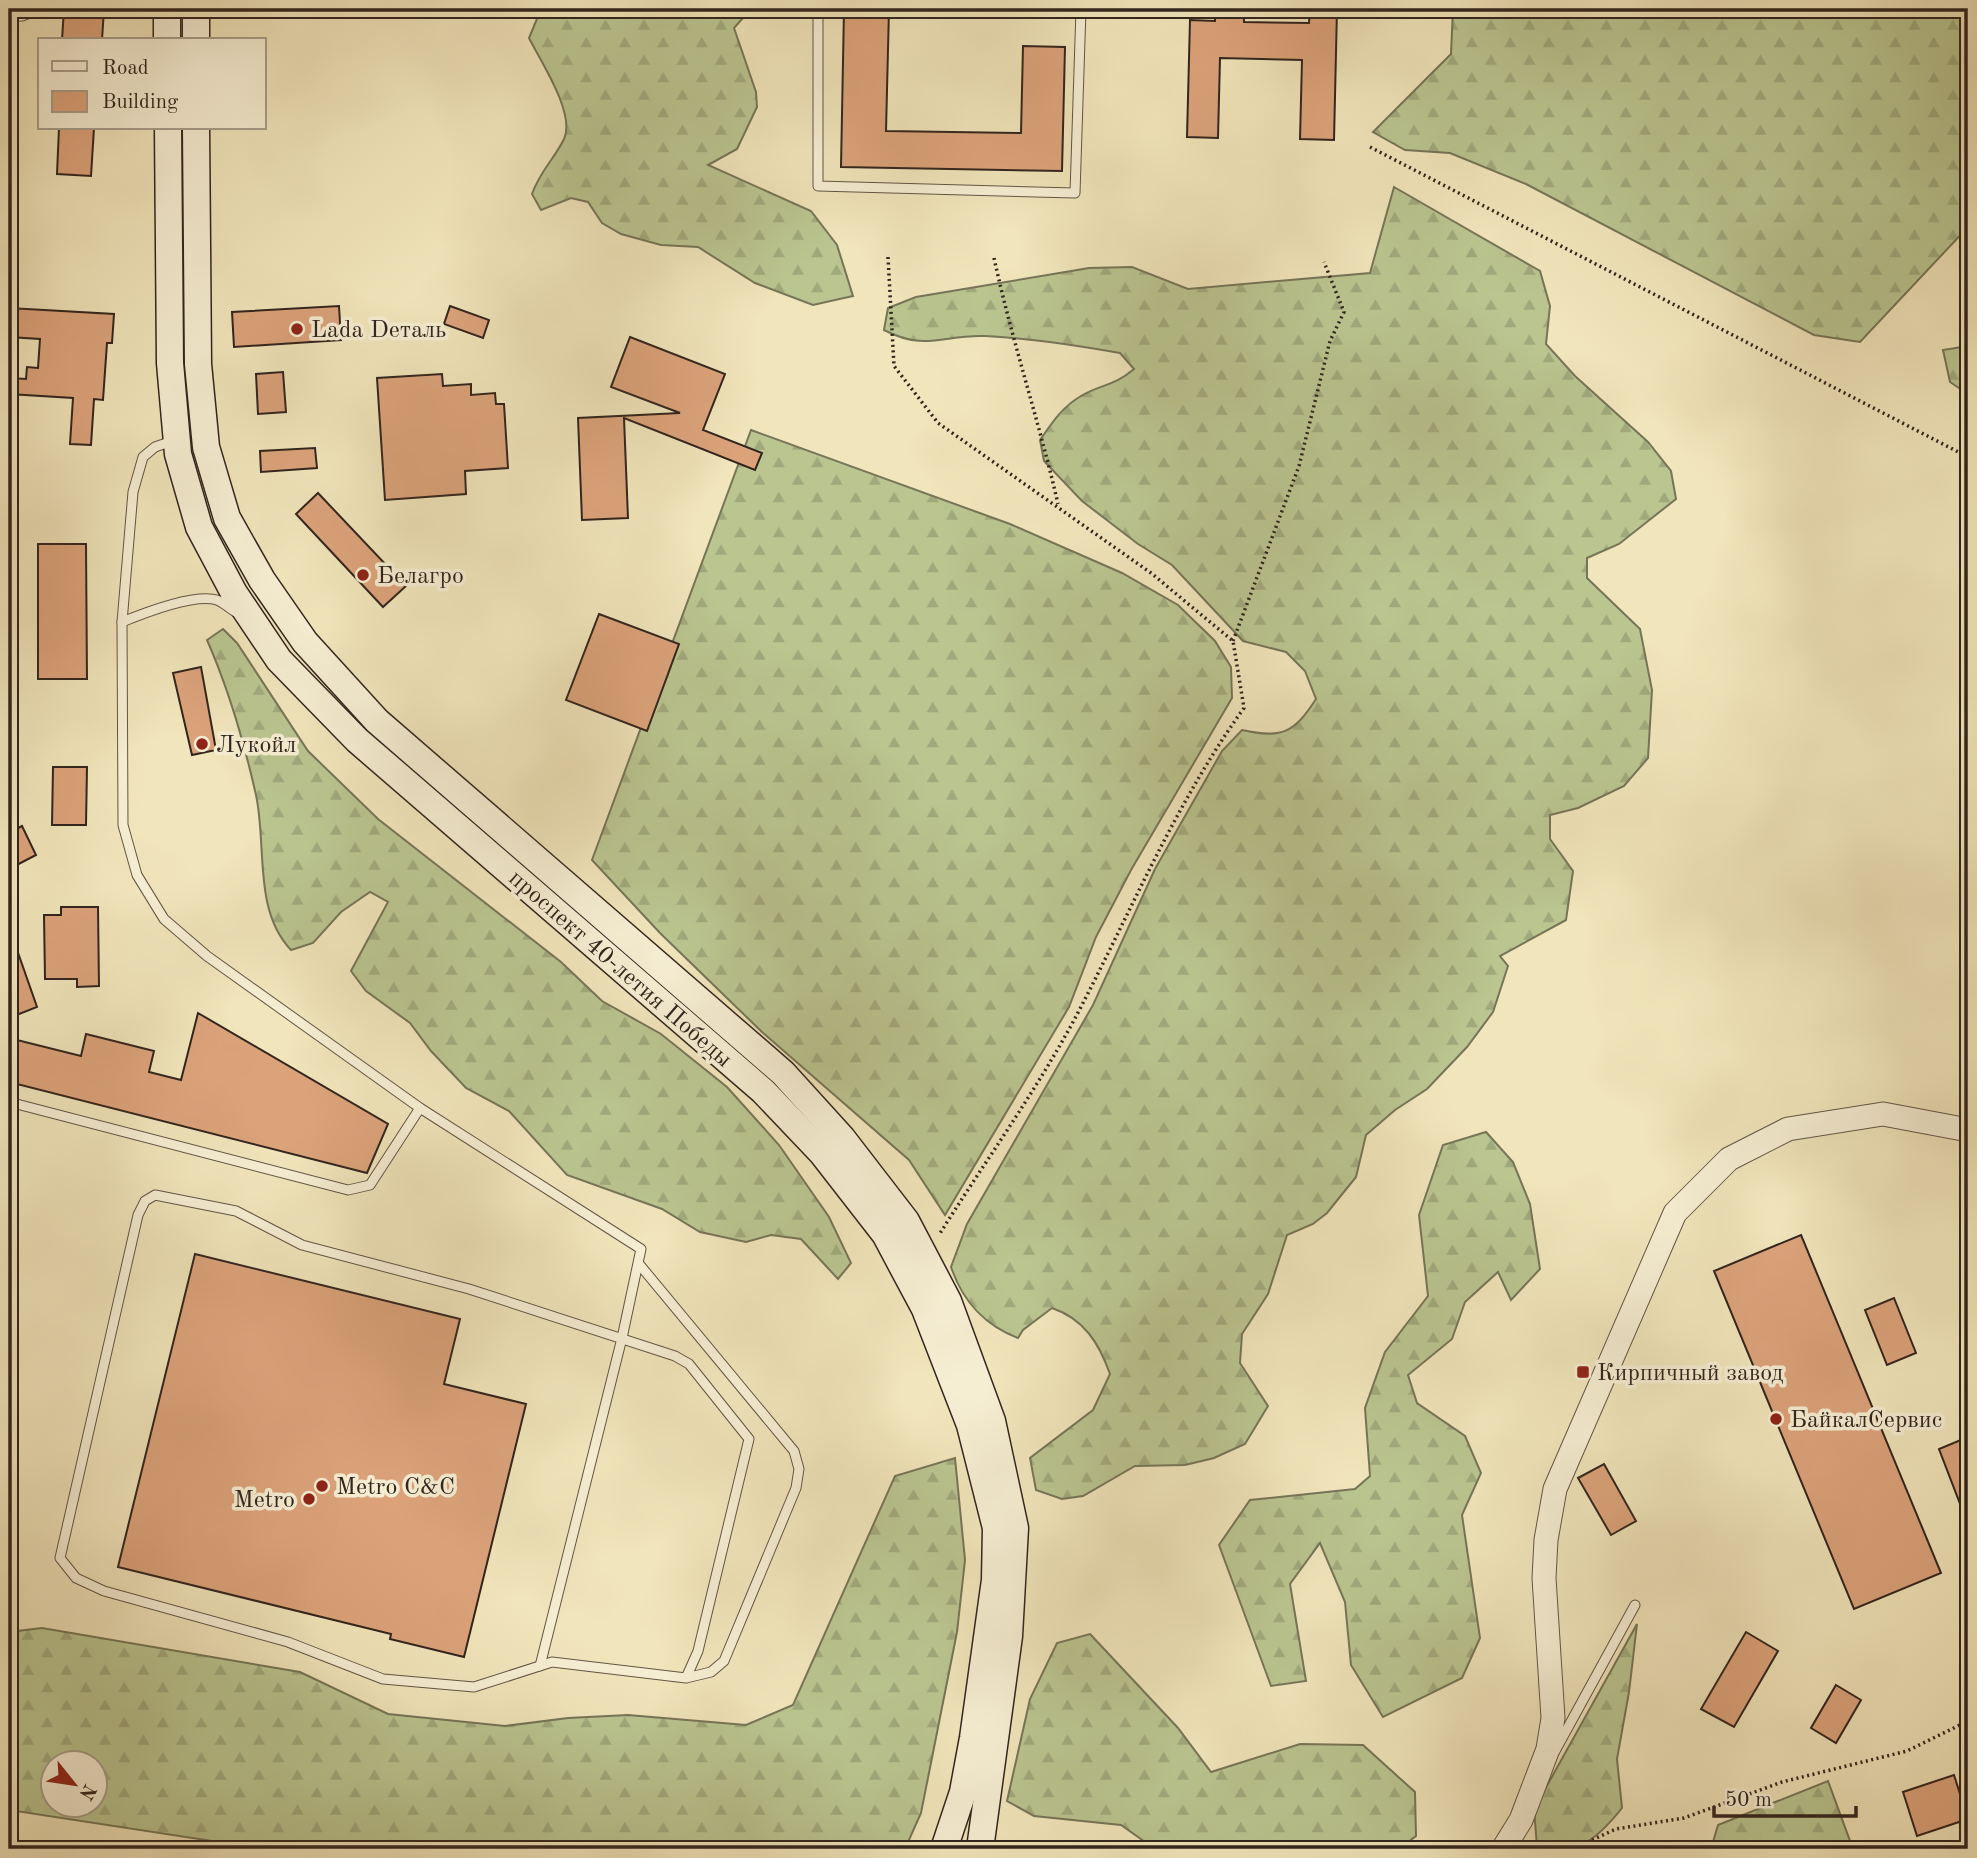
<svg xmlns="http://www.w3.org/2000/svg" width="1977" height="1858" viewBox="0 0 1977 1858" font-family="'Old Standard TT',serif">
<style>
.forest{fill:url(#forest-firs);stroke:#767557;stroke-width:2;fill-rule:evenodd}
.building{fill:#dca37b;stroke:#32251e;stroke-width:2}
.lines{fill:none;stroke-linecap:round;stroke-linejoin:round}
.service-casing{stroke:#625545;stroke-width:11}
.tertiary-casing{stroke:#625545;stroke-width:25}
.secondary-casing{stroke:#32251e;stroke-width:29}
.path{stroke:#32251e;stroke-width:3.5;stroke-dasharray:2 3.5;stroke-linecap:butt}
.service{stroke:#f6eed3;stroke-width:9}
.tertiary{stroke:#f6eed3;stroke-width:23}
.secondary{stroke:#f6eed3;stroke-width:26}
.poi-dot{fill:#8f2418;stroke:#f6eed3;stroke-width:2.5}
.labels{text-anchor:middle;stroke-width:7;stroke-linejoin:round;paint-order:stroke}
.poi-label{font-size:24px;fill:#32251e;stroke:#f6eed3;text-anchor:start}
.street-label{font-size:24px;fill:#32251e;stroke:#f6eed3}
</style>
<defs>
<pattern id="forest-firs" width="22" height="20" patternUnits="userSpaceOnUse" patternTransform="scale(1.75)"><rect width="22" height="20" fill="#bac590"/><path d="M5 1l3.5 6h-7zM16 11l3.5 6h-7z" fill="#a0a97c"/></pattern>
</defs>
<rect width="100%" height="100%" fill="#f1e5bb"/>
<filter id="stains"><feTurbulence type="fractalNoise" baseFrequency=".00286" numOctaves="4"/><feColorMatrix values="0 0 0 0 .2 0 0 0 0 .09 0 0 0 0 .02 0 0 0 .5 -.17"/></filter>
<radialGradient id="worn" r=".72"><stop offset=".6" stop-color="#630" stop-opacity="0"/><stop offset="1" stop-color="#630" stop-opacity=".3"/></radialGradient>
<g class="forest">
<path d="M541 9H751L734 28 756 92 757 107 737 149 708 165 811 211 837 245 853 296 813 305 755 283 698 247 661 245 621 234 602 223 588 202 571 198 541 210 532 194C540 171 555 158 564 139 576 114 540 60 529 38Z"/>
<polygon points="1453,9 1968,9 1968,227 1860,342 1814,335 1526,184 1450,153 1405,150 1373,132 1451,54"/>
<path d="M1394 187 1540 271 1550 306 1546 344 1575 376 1648 442 1671 471 1676 499 1619 544 1587 558V578L1640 629 1652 690 1648 758 1624 786 1578 808 1550 815V839L1573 871 1566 920 1500 956 1508 966 1493 1012 1467 1047 1427 1089 1395 1110 1366 1135 1356 1177 1327 1213 1313 1224 1287 1235 1268 1294 1242 1334 1240 1363 1268 1406 1245 1444 1214 1458 1185 1465 1135 1466 1083 1496 1062 1499 1036 1490 1030 1458 1093 1410 1110 1374C1099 1343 1084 1319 1052 1308L1023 1330 1018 1338C984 1325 963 1302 951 1267L967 1224 1093 1005 1155 869 1222 751 1242 730C1282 739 1294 733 1316 699L1305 671 1286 652 1243 641 1172 565 1138 544 1082 501 1044 461 1040 440C1052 423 1062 407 1081 396 1101 384 1113 387 1134 369L1120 353C1075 345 1029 338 985 336 944 334 926 352 884 330L888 308 916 297 1089 268 1132 267 1188 289 1370 273Z"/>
<polygon points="1968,346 1968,394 1950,382 1943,350"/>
<polygon points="751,430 1010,524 1122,573 1178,605 1215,641 1231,667 1232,698 1131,870 1096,937 1069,1007 945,1215 909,1160 762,1032 660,933 592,860"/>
<path d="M223 629 237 643 308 751 378 819 561 962 602 1001 661 1034 727 1087 779 1145 829 1217 851 1263 838 1279 801 1239 771 1235 746 1242 700 1232 662 1209 567 1175 509 1111 466 1088 431 1051 410 1023 366 991 351 971 388 902 370 892 341 912 313 943 291 950C253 910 267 846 256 795 244 742 229 690 207 640Z"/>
<polygon points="1486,1132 1513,1162 1530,1204 1540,1269 1511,1300 1498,1272 1465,1302 1452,1339 1408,1375 1417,1403 1465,1436 1481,1473 1462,1515 1480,1638 1462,1678 1383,1717 1351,1665 1345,1602 1320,1543 1290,1584 1306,1681 1271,1686 1219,1545 1250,1500 1355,1489 1370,1476 1365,1408 1385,1352 1428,1296 1419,1215 1443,1145"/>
<path d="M955 1458 965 1560 957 1632 921 1813 905 1849H264L9 1810V1632L42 1628 300 1672 388 1714 505 1726 568 1718 628 1715 746 1725 793 1705 895 1476ZM52 1764H94V1806H52Z"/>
<path d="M1637 1624 1629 1692 1617 1759 1622 1808C1599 1837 1577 1858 1537 1847L1534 1809Z"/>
<polygon points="1090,1634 1178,1728 1211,1772 1300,1744 1363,1745 1415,1792 1416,1836 1399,1849 1155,1849 1121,1825 1034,1816 1007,1801 1030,1699 1057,1643"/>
<polygon points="1828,1781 1853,1849 1711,1849 1718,1825"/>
</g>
<g class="building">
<polygon points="64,9 104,9 102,40 62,40"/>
<polygon points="844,9 889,9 886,131 1021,133 1023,46 1065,47 1062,171 841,167"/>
<polygon points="1215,9 1244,9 1244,22 1309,23 1310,9 1337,9 1334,140 1300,139 1302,60 1220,58 1218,138 1187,137 1190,20 1215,21"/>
<polygon points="59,128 94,128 91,176 57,174"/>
<polygon points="339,306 341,340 234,347 232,312"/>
<polygon points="450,306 489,320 483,338 444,324"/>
<polygon points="9,308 114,314 112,343 107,343 103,400 94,399 91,445 70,444 73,398 9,394 9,378 26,379 27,367 38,368 40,339 9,337"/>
<polygon points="630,337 725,374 703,430 762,453 755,470 624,418 628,518 582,520 578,418 680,413 611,387"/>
<polygon points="283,372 286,412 258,414 256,374"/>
<polygon points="442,374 443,386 471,384 471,395 495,393 496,404 504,404 508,468 465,471 466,494 385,500 377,378"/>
<polygon points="315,448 317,468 261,472 260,451"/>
<polygon points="318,493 406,586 383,607 296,514"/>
<polygon points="38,544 86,544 87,679 38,679"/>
<polygon points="599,614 679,644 647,731 566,700"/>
<polygon points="201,667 216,750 192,755 173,673"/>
<polygon points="53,767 87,767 86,825 52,825"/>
<polygon points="22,826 36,855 9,869 9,833"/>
<polygon points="61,907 98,907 99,986 77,987 77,979 45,979 44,915 61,915"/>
<polygon points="9,927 37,1007 9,1018"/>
<polygon points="198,1013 388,1124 367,1173 9,1082 9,1038 81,1056 86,1034 154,1051 149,1072 181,1080"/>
<polygon points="1801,1235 1941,1573 1854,1609 1714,1271"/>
<polygon points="195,1254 460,1319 444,1384 526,1404 464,1657 390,1639 391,1634 118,1567"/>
<polygon points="1894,1298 1916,1353 1887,1365 1865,1310"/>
<polygon points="1968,1437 1968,1521 1967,1522 1939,1449"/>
<polygon points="1604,1464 1636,1521 1611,1535 1578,1478"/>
<polygon points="1746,1632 1778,1651 1734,1727 1701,1709"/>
<polygon points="1836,1685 1861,1700 1836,1743 1811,1728"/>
<polygon points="1954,1775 1968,1819 1917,1836 1903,1792"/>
</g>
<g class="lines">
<g class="service-casing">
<g id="service">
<polyline points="818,9 818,186 1075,193 1081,9"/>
<polyline points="9,17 22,16 40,9"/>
<polyline points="175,440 155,447 143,457 133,492 122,622 123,825 137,875 164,919 207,956 420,1108 641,1249 622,1338 540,1666"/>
<path d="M122 622C144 613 194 593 217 600 223 602 230 609 236 612"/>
<polyline points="9,1102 348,1190 370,1185 420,1108"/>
<polyline points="639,1264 794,1451 799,1469 796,1488 724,1661 711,1672 686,1678 552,1662 474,1687 383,1679 288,1642 104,1591 76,1578 60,1558 138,1215 145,1201 155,1195 236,1211 302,1245 469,1289 675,1356 689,1364 749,1439 698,1651 686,1678"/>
<polyline points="1555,1751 1635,1605"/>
</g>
</g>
<g class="tertiary-casing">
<polyline id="tertiary" points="1503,1849 1521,1820 1548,1749 1553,1718 1544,1578 1546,1540 1555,1489 1675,1213 1729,1159 1788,1129 1883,1114 1968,1130"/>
</g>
<g class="secondary-casing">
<g id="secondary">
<polyline points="167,9 167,40"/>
<polyline points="196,9 196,40"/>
<polyline points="168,128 170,363 178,454 199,527 234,593 279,660 357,740 763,1091 822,1153 885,1234 925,1309 970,1425 996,1528 995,1580 973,1738 963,1792 944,1849"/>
<polyline points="196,128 198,364 206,447 227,518 262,580 305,642 377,721 783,1073 842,1138 906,1221 948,1301 992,1421 1015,1528 1009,1636 980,1849"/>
</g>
</g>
<g class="path">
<polyline points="1370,147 1968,457"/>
<path d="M888 257 894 366 938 423 1151 573 1233 641 1244 708C1179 798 1135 902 1084 1001 1043 1082 987 1158 939 1235"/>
<path d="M994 258C1012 341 1039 421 1058 504"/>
<polyline points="1233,641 1299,466 1330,341 1344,312 1324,262"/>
<polyline points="1572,1849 1616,1829 1684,1818 1782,1782 1907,1751 1968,1721"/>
</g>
<use href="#service" class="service"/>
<use href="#tertiary" class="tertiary"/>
<use href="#secondary" class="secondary"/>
</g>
<g class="poi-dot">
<circle cx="297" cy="329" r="7"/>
<circle cx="363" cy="575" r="7"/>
<circle cx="202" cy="744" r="7"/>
<rect x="1576" y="1365" width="14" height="14" rx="3.5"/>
<circle cx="1776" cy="1419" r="7"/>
<circle cx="322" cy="1486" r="7"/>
<circle cx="309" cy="1499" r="7"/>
</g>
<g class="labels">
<g class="poi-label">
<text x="311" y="337">Lada Dеталь</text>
<text x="377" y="583">Белагро</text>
<text x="216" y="752">Лукойл</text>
<text x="1597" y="1380">Кирпичный завод</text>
<text x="1790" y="1427">БайкалСервис</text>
<text x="336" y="1494">Metro C&amp;C</text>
<text x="295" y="1507" text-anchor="end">Metro</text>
</g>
<g class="street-label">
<text transform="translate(621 968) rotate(41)" y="8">проспект 40-летия Победы</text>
</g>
</g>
<rect width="1977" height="1858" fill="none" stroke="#f1e5bb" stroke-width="35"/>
<rect x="10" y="10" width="1956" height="1837" fill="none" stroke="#32251e" stroke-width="3.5"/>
<rect x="18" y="18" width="1942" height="1823" fill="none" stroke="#32251e" stroke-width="2"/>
<rect x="38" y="38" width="228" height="91" fill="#f6eed3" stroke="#a89e8b" stroke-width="2"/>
<rect x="52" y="61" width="35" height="10" fill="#f6eed3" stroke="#a89e8b" stroke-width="2"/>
<text x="102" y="74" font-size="21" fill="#32251e">Road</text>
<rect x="52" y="91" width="35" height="21" fill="#dca37b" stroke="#a89e8b" stroke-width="2"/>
<text x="102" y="108" font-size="21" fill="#32251e">Building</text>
<g transform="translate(74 1784) rotate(120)"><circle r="33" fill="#f6eed3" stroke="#a89e8b" stroke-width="2"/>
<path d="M0-5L12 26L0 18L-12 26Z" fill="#8f2418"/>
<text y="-10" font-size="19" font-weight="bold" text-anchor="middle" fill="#32251e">N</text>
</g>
<path d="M1714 1806v10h142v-10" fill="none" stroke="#32251e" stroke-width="3.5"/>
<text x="1725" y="1806" font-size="21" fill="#32251e" stroke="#f6eed3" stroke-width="5" paint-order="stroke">50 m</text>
<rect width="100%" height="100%" filter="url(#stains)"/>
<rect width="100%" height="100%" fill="url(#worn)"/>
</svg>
